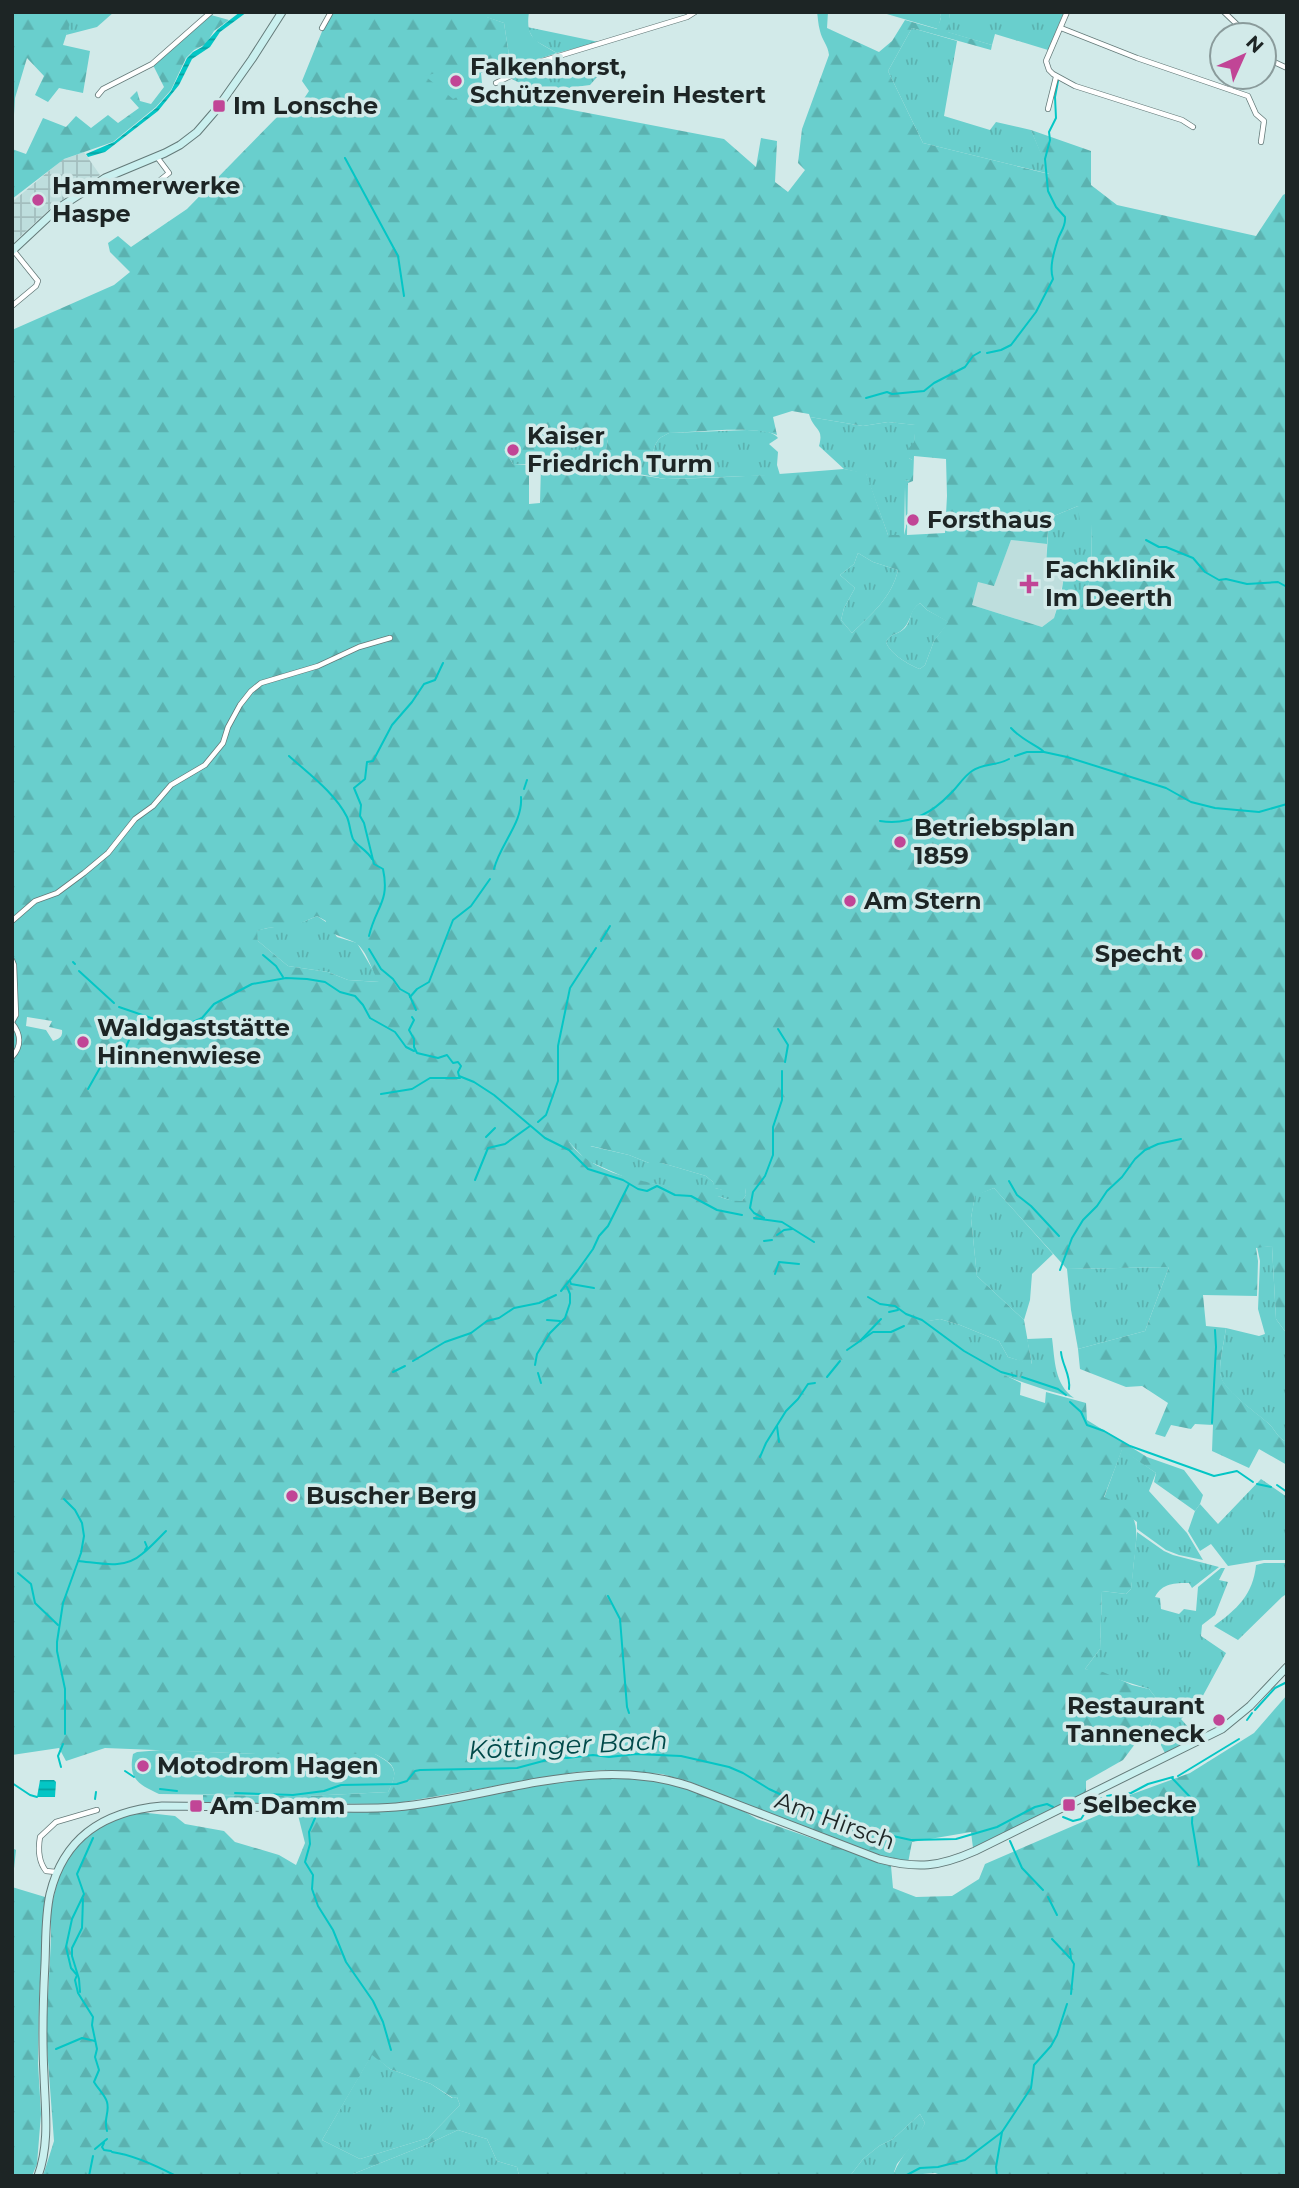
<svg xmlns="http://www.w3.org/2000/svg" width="1299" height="2188" viewBox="0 0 1299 2188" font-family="Montserrat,sans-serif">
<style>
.built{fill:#bededd}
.industrial{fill:url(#industrial-grid)}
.grass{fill:url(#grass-tufts)}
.forest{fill:url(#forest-firs);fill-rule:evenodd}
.garden{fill:#69cfcd}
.water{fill:url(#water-rules)}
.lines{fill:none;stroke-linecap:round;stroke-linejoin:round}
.stream{stroke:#04c6c5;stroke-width:2}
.minor-casing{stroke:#647a79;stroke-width:6}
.secondary-casing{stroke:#647a79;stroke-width:9}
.minor{stroke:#fff;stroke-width:4.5}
.secondary{stroke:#caf0ef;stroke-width:7}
.poi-dot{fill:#c14596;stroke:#d2eae9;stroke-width:2.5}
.labels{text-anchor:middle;stroke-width:7;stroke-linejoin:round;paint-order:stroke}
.poi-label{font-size:24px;font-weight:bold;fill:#1d2525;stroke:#d2eae9;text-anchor:start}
.street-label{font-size:24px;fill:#1d2525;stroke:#d2eae9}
.water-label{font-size:26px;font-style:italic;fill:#004949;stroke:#d2eae9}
</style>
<defs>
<pattern id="industrial-grid" width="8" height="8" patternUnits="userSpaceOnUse" patternTransform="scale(1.75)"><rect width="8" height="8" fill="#bededd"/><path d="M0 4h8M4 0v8" fill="none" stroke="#a3bebe"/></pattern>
<pattern id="grass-tufts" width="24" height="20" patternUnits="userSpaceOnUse" patternTransform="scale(1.75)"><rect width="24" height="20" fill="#69cfcd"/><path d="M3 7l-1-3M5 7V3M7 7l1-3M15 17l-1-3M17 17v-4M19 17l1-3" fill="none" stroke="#5bb2b0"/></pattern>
<pattern id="forest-firs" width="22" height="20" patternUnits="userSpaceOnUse" patternTransform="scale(1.75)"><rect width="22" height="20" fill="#69cfcd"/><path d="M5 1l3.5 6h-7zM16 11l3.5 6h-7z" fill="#5bb2b0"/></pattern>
<pattern id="water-rules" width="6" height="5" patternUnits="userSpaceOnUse" patternTransform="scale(1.75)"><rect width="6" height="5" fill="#04c6c5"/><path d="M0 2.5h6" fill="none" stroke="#05a1a0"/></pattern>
</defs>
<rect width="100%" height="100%" fill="#d2eae9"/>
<polygon class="built" points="1011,540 1047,544 1046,566 1066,570 1054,618 1042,627 972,605 978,581 994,585"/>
<polygon class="industrial" points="84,152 100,175 52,207 12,244 12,206 14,204 12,202 62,160"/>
<g class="grass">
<polygon points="72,12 114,12 97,27 66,35"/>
<polygon points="880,12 940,12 941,17 938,29"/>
<polygon points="950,12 1064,12 1048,50 995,34 992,45 947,32"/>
<polygon points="527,27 599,42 557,53 534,40"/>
<polygon points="912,28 957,41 944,116 990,130 996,122 1031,130 1050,174 923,143 888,71"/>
<path d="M549 62 597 77 590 85C557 89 541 95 510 78Z"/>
<path d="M810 417 863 426 888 422 916 425 914 442 909 458 912 460V475L910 480 905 481V487L904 535H888L866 474 844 469 819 446C824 428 815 431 810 417Z"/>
<path d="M747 430C758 431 771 430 778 438L769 444 778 452 777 465 780 475 666 479 639 474 627 476 634 459C663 456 647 454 659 439 662 436 666 435 669 433Z"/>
<polygon points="551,437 608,439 605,455 597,467 584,465 513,464 504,450 513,440 519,443"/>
<polygon points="1078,506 1092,524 1091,574 1084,605 1061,595 1065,570 1046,566 1049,518"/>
<path d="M858 553 873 562 898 570C892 597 871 615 852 633L841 620 844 608 855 588 840 575 854 564Z"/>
<path d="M920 603 927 610 949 622 934 641 925 665 920 669C909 665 890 654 886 642 890 633 898 635 905 628 913 618 908 611 920 603Z"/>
<path d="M317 916 326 922 337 937 357 943 380 982 348 980 328 972 288 966 258 941 256 931C279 924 293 928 317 916Z"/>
<polygon points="568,1141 629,1155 649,1163 662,1163 706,1176 713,1182 715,1188 724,1190 745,1187 746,1195 742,1201 735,1202 721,1197 629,1179 586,1160"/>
<polygon points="994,1188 1053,1254 1032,1274 1030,1300 1024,1320 977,1276 971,1218 975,1195"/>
<path d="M1272 1246 1276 1319 1287 1334V1442C1278 1439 1275 1429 1268 1423 1256 1412 1219 1388 1220 1372 1220 1358 1224 1342 1226 1328L1259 1336 1265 1334 1258 1309 1260 1261 1257 1247Z"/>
<polygon points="1169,1267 1145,1331 1078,1349 1071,1310 1067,1269"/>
<path d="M940 1319 960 1325 999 1341 1008 1357 1032 1364 1027 1339 1052 1338C1055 1360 1054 1384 1074 1398 1025 1385 959 1364 928 1321Z"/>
<polygon points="1122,1449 1156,1473 1149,1491 1187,1533 1203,1560 1179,1555 1166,1550 1137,1529 1137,1522 1104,1498"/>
<polygon points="1261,1479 1287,1497 1287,1560 1264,1560 1228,1566 1211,1544 1200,1551 1188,1531 1195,1511 1200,1504 1218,1524"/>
<path d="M1137 1532 1164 1551 1173 1555 1219 1567 1192 1588 1189 1583C1175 1583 1162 1583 1155 1597L1160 1598 1161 1609 1179 1614 1184 1609 1196 1611 1198 1587 1221 1568H1225L1219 1580 1228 1582 1215 1615 1202 1625 1201 1636 1226 1653 1199 1703 1181 1719 1197 1737 1166 1755 1150 1724 1160 1703 1149 1689 1085 1669 1100 1649 1102 1591 1126 1594 1131 1589Z"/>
<path d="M1264 1563H1287V1597L1285 1595 1282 1597 1238 1640 1214 1626C1237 1609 1253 1595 1256 1565Z"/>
<polygon points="372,2054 390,2069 431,2084 452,2098 457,2097 460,2105 428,2138 360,2159 322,2140"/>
<polygon points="920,2114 925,2123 918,2138 897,2164 894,2172 898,2176 850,2176 863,2159 879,2146 893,2139"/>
<polygon points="458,2130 487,2139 497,2161 517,2167 519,2176 348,2176 428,2144"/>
</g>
<g class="forest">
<polygon points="12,12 72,12 73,14 63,45 90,51 83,93 59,88 48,102 35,95 44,76 27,58 15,98 12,149 26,154 43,118 66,127 76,116 91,128 108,115 118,123 139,108 130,98 137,91 140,101 151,104 164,87 153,65 211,15 229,20 214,31 206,44 194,50 186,58 171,90 156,107 113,142 64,159 12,199"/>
<path d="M333 12H486L487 17 504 23 511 68 481 73 483 93 724 139 756 167 761 138 777 141 775 182 788 192 805 170 798 163 802 129 829 55C828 45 822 40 820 31 818 24 818 18 817 12H828L827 28 879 52 892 41 905 20 937 29 941 18 940 12H950L948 32 992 45 991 50 912 28 888 71 923 143 1049 174 1031 130 1091 151V185L1117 205 1256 236 1283 195 1287 193V1334L1276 1319 1272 1246 1256 1248 1258 1261 1257 1296 1203 1295 1206 1326 1226 1328C1224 1342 1220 1358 1220 1372 1220 1388 1256 1412 1268 1423 1275 1429 1278 1439 1287 1442V1465L1259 1449 1249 1468 1212 1451 1213 1425 1195 1424 1191 1429 1171 1425 1165 1437 1155 1434 1168 1403 1142 1386 1126 1387 1080 1369 1078 1349 1145 1331 1169 1267 1067 1269 994 1188 975 1196 971 1218 977 1276 1024 1320 1032 1365 1008 1357 999 1341 960 1325 940 1319 929 1321C950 1351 989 1367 1021 1383L1020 1395 1045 1403 1046 1392 1086 1403 1087 1420 1147 1457 1184 1470 1203 1495 1200 1504 1195 1511 1154 1482 1156 1473 1122 1450 1104 1497C1138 1511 1138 1521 1135 1554 1133 1566 1133 1577 1131 1589L1126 1594 1102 1591 1100 1649 1085 1669 1103 1672 1132 1685 1149 1689 1160 1703 1150 1724 1123 1760 1086 1781V1793L973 1848 971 1832 912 1842 908 1863 878 1856 690 1782 662 1774 603 1770 577 1772 392 1804 203 1803V1795L307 1796 388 1792C399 1770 396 1765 375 1754H257L105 1748 66 1761 59 1748 12 1755V1014H15L14 997 12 996V330L114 285 130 272 110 252 108 243 118 236 131 247 187 209 282 112H295L309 91 302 81 323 29ZM792 411 809 414 810 417 863 426 888 422 915 425 914 442 909 448V458L912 460V468L910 480 905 481V487L906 527 904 535H888L868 478 866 473 844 469C786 474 728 478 670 479 655 479 642 474 627 475L634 459C663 456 647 454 659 439 662 436 666 435 669 433 699 432 750 425 777 435L773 417ZM551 437 608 439 605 455 597 467 584 465H541L540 503 529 504V465L513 464 504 450 513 441 519 443 522 453 539 457ZM914 456 946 459 947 496 945 533 907 535 908 483 913 481ZM1078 506 1080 523 1092 525 1091 574 1084 604 1061 595 1054 618 1042 627 972 605 978 582 994 586 1011 540 1047 544 1049 518ZM858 553 873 562 898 570C892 597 871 615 852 633L841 620 844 608 855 588 840 575 854 564ZM920 603 927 610 948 622 934 641 925 665 920 669C909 665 890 654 886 642 890 633 898 635 904 628 912 619 910 610 920 603ZM317 916 326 921 324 929C334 935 349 939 356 943 367 951 372 971 379 982L348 980 328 972 288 966 258 941 257 931 267 928 294 926ZM27 1017 52 1021 49 1027 62 1030C63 1037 59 1039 53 1041L46 1030 26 1026ZM569 1142 578 1144V1149L585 1153 591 1146 629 1155 649 1163H662L706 1176 713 1182 714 1188C726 1190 736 1197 745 1188L746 1195 742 1201C729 1202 717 1195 705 1192 662 1184 596 1180 569 1142Z"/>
<path d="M1287 1695V2176H944L935 2173 898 2176 894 2173C901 2155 916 2142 925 2123L920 2114 893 2139 879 2146 863 2159 850 2176H519L517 2167 497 2161 487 2139 458 2130 428 2144 348 2176H43L54 2141 46 2034 51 1939V1908L60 1871 71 1852 101 1825 130 1811 175 1816 185 1824 224 1831 235 1842 279 1855 296 1865 305 1843 297 1811 406 1810 560 1781 595 1778H639L682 1787 740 1809 757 1819 891 1866 893 1888 916 1897 952 1896 979 1879 985 1864 1117 1807 1127 1796 1190 1773 1254 1733ZM372 2055 390 2069 431 2084 453 2098 457 2097 460 2105 428 2138 360 2159 322 2140Z"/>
<polygon points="12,1848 16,1850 12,1887 45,1897 39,1999 38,2063 41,2114 37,2164 32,2176 12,2176"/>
</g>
<g class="garden">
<path d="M486 12H529C525 39 536 41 557 53L511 68 504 23 486 17Z"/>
<polygon points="446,70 479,73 480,86 453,99 425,76"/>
<path d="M161 1750 257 1754H375C396 1766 399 1771 388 1792L307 1796 159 1794C138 1784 128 1779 133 1754L137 1752Z"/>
</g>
<g class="water">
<polygon points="240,12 247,12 220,32 210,47 192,59 179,85 158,111 105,152 88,157 86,154 114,142 156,108 171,91 187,58 193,52 202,47 218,29"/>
<polygon points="40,1780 54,1780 56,1782 55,1797 37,1797"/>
</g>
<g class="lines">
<g class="stream">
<polyline points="345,158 398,256 404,296"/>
<path d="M987 353 1001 350 1011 345 1036 312 1053 279C1049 267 1054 252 1058 239 1061 231 1066 226 1065 217L1056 207 1048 191 1045 159 1050 140 1049 132 1056 118 1055 97 1058 81"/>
<polyline points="866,398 887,392 892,394 924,391 934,383 965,367 973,356 980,352"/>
<polyline points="1146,540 1159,547 1166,547 1193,558 1205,572 1219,580 1226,579 1247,584 1278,582 1287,587"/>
<path d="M1011 728C1021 739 1032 743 1043 751"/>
<path d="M289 756C309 774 335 793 347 817 350 824 350 832 353 839 358 847 367 850 372 859"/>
<polyline points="1015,756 1027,752 1044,752 1067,757 1166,788 1191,802 1215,808 1259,812 1287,804"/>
<polyline points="524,789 527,780"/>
<path d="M880 821C907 825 930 815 949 795 957 788 963 777 972 771 982 763 997 766 1009 759"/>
<path d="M494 869C500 844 523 823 521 797"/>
<path d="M369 936C376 906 390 902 383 869L374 864 364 823 360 816 361 805 354 788 365 779 367 762 373 761 392 725 412 702 424 684 435 680 443 663"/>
<polyline points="601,941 610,926"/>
<polyline points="369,949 381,969 393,979 400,989 409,994 416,1010"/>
<polyline points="263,955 276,966 283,977"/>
<polyline points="73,962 75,964"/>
<polyline points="79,971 114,1003"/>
<polyline points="410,997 417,989 429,982 453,920 471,906 490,879"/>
<polyline points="119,1007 160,1021 177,1029 202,1018 214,1004 252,984 286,978 307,979 325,982 340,992 355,996 363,1005 370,1018 395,1032 406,1047 414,1051"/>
<polyline points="412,1017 414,1020 409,1030 414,1039 414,1047 417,1053 438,1058 447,1055 453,1063 458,1062 461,1066 458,1072 459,1076 474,1082 494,1095 545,1138 569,1150 588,1169 623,1180 638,1189 647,1191 657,1186 675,1195 691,1196 717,1210 742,1215"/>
<polyline points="778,1029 788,1045 785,1062"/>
<polyline points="88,1089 101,1066 125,1049 138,1020 142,1016"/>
<polyline points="381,1094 412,1089 430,1078 460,1078"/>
<polyline points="538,1122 546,1115 558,1081 558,1046 570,988 596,948"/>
<polyline points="486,1137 495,1128"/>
<polyline points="475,1180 488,1148 505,1144 530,1126"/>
<polyline points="1009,1181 1017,1195 1031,1206 1059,1236"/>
<polyline points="754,1218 782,1222 814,1242"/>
<polyline points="764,1218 754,1213 750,1208 753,1192 765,1176 773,1155 773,1127 782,1100 782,1071"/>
<polyline points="777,1235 784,1230 792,1229"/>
<polyline points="764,1241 772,1240"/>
<polyline points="1060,1270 1072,1238 1083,1220 1097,1206 1107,1191 1122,1177 1135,1159 1145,1150 1158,1144 1181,1139"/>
<polyline points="775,1274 779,1262 799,1264"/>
<polyline points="570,1281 571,1284 594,1288"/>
<polyline points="561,1291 578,1270 593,1249 599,1236 608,1226 629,1184"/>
<polyline points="868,1297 880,1304 895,1306 906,1314 922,1320 964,1351 1001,1372 1016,1376"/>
<polyline points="889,1312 898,1310"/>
<polyline points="547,1320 560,1321"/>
<polyline points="860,1341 881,1319"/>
<polyline points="847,1350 873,1332 891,1332 904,1326"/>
<path d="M1061 1352C1062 1365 1071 1375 1069 1389"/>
<polyline points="413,1361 445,1342 471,1333 487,1321 499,1318 514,1308 539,1303 556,1295"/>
<polyline points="535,1365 537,1354 550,1333 565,1318 570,1303 570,1294 567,1287"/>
<polyline points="393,1372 405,1366"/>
<polyline points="538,1373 541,1383"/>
<polyline points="827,1377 840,1361"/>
<polyline points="1022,1377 1058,1389 1066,1395"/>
<polyline points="1070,1402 1081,1412 1087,1425 1104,1431 1130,1446 1214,1476 1237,1471 1253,1482"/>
<polyline points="1212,1423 1216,1347 1215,1330"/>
<polyline points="777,1426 779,1442"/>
<polyline points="760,1457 766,1443 786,1411 798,1399 808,1384 815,1383"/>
<polyline points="1257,1484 1271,1487"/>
<polyline points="1277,1485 1287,1492"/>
<polyline points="64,1499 75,1510 82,1523 84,1536 81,1553 63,1603 57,1642 57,1651 65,1689 65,1734"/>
<polyline points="145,1542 147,1547 145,1550"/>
<path d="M78 1561C100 1563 124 1570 142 1554 151 1547 158 1539 166 1531"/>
<polyline points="18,1573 31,1584 35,1603 58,1625"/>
<polyline points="608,1596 620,1619 627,1707 629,1713"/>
<polyline points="1255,1710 1275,1688 1287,1682"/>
<polyline points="1247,1720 1252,1713"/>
<polyline points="61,1767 58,1756 63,1744"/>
<polyline points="125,1771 134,1777"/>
<polyline points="1178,1776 1239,1739"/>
<polyline points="1172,1778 1193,1800 1192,1823 1199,1865"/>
<polyline points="12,1783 30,1795 37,1797"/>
<polyline points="160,1789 177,1791"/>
<polyline points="235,1793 293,1795 324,1791 341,1785 397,1784 407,1781 415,1771 420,1770 517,1768 558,1757 567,1758 593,1755 609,1757 636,1754 681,1756 729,1767 743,1773 769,1789 827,1816 847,1821 870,1831 911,1840 956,1839 997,1827 1035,1807 1047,1804 1053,1807"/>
<polyline points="1117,1795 1131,1793 1148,1784 1173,1777"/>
<polyline points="1107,1796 1112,1795"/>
<polyline points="95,1799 96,1792"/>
<polyline points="1063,1817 1073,1821 1081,1819 1092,1802 1102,1798"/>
<polyline points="315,1818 309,1832 310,1844 305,1862 313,1875 312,1889 318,1906 333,1930 346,1962 373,2001 383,2022 391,2050"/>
<path d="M93 1838 77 1874 84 1894 72 1919 66 1947 71 1968 77 1975 75 1980 78 1993 93 2017 92 2025 97 2049 95 2057 99 2070 94 2082C98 2089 105 2095 107 2102 110 2113 103 2118 107 2131"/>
<polyline points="1010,1841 1022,1868 1043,1890"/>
<polyline points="1048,1897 1057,1915"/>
<polyline points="1052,1939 1070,1958"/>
<polyline points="1070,1949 1071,1959 1074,1964 1071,1994"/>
<polyline points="80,1992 79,1979 72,1956 72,1948 82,1928 83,1899"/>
<polyline points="56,2049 82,2038 95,2041"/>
<polyline points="104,2143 102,2147 104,2150 111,2151"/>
<polyline points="95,2149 107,2139"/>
<path d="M112 2152C133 2155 157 2166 176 2176"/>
<polyline points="89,2176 93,2156"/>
<polyline points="905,2176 920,2168 938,2167 965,2160 1002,2132 1031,2088 1034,2065 1051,2046 1057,2035 1067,2004"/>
<polyline points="997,2176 996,2167 1002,2132"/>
</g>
<g class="minor-casing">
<g id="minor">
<polyline points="1067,12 1046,61 1049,70 1053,74 1075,86 1182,120 1193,127"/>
<polyline points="1224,12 1248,35"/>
<polyline points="322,28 331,12"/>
<polyline points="1061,28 1137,58 1248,96 1256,114 1264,121 1261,142"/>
<polyline points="1264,53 1272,61 1287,68"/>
<polyline points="496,83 539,62 687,17 695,12"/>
<polyline points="1230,89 1235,77"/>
<polyline points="98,95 103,89 152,64 211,12"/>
<polyline points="1048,109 1056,77"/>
<polyline points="144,193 169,173 157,157"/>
<polyline points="12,306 36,286 38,281 13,250"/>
<polyline points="12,921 35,901 57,893 84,873 108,853 135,819 153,806 171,785 205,765 223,743 228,727 240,705 251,691 261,683 318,666 359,647 390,638"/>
<polyline points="12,960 14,965 16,1015 12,1022"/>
<path d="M12 1023C21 1034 22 1046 12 1057"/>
<path d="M56 1872 46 1871C38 1861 38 1849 40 1837L56 1822 97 1810"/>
</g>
</g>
<g class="secondary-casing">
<g id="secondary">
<polyline points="12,251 57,209 105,178 165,153 180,145 197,132 216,110 252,59 282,12"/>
<path d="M38 2176C50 2143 45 2109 44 2075 42 2038 43 2001 45 1963 46 1941 45 1916 50 1894 64 1836 105 1811 162 1806 215 1806 268 1808 321 1808 346 1808 371 1809 396 1807 494 1798 591 1754 689 1786L879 1859C918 1869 939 1867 975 1851L1222 1729 1250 1706 1287 1667"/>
</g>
</g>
<use href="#minor" class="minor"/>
<use href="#secondary" class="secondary"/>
</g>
<g class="poi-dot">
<circle cx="456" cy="81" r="7"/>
<rect x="212" y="99" width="14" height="14" rx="3.5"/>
<circle cx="38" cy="200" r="7"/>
<circle cx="513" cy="450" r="7"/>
<circle cx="913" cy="520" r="7"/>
<path d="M1025.5 573.5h7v7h7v7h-7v7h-7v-7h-7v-7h7z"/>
<circle cx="900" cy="842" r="7"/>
<circle cx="850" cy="901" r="7"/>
<circle cx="1197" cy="954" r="7"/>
<circle cx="83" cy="1042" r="7"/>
<circle cx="292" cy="1496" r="7"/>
<circle cx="1219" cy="1720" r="7"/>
<circle cx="143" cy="1766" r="7"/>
<rect x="1062" y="1798" width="14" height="14" rx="3.5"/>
<rect x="189" y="1799" width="14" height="14" rx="3.5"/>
</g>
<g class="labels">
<g class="poi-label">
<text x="470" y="75">Falkenhorst,<tspan x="470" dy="28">Schützenverein Hestert</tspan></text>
<text x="233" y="114">Im Lonsche</text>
<text x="52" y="194">Hammerwerke<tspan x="52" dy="28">Haspe</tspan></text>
<text x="527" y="444">Kaiser<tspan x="527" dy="28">Friedrich Turm</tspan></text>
<text x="927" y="528">Forsthaus</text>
<text x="1045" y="578">Fachklinik<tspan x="1045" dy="28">Im Deerth</tspan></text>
<text x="914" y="836">Betriebsplan<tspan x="914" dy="28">1859</tspan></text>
<text x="864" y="909">Am Stern</text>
<text x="1183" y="962" text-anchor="end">Specht</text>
<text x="97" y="1036">Waldgaststätte<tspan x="97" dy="28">Hinnenwiese</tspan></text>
<text x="306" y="1504">Buscher Berg</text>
<text x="1205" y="1714" text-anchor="end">Restaurant<tspan x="1205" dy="28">Tanneneck</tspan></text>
<text x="157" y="1774">Motodrom Hagen</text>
<text x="1083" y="1813">Selbecke</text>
<text x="210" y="1814">Am Damm</text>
</g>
<g class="street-label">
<text transform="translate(835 1821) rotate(20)" y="8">Am Hirsch</text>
</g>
<g class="water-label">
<text transform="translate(568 1745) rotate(-3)" y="9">Köttinger Bach</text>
</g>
</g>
<rect width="1299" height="2188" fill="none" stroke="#1d2525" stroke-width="28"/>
<g transform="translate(1243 56) rotate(45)"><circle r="33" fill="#d2eae9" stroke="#8a9b9b" stroke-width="2"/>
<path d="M0-5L12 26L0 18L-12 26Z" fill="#c14596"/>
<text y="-10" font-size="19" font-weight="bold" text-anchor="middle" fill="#1d2525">N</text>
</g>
</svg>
